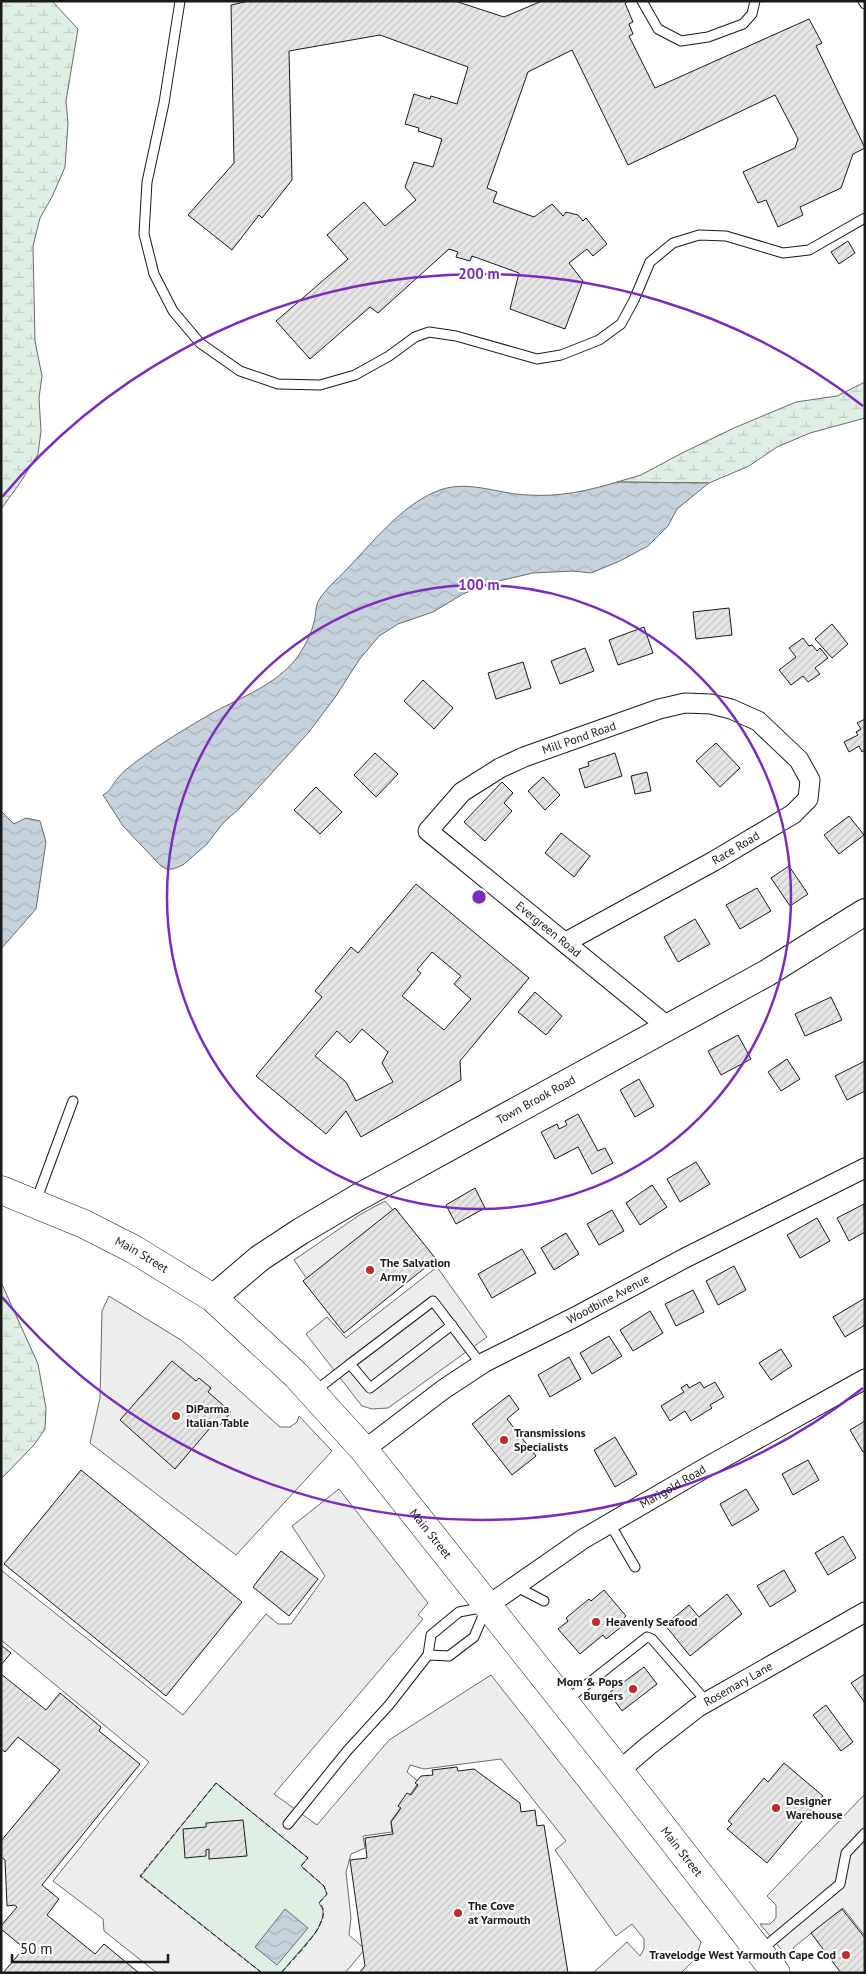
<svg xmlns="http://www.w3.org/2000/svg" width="866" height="1974" viewBox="0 0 866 1974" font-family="'PT Sans',sans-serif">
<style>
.wetland{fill:url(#wetland-marsh);stroke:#6a6a6a}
.park{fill:#e0efe3;stroke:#6a6a6a}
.parking{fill:#ededed;stroke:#6a6a6a}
.water{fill:url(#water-waves);stroke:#6a6a6a}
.building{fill:url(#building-hatch);stroke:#1a1a1a;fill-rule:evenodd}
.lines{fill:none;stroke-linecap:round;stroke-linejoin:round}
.lane-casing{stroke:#1a1a1a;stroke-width:11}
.street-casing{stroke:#1a1a1a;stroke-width:21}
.secondary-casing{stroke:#1a1a1a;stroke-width:28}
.primary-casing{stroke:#1a1a1a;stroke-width:29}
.lane{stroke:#fff;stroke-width:9}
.street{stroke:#fff;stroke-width:19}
.secondary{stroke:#fff;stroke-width:26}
.primary{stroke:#fff;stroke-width:28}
.fence{stroke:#1a1a1a;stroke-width:1;stroke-dasharray:6 2.5;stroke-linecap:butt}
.ring{fill:none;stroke:#7b2cbf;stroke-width:2.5}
.poi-dot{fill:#c62828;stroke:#fff;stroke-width:2}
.labels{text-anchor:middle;stroke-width:4;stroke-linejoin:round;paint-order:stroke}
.street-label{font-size:12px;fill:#1a1a1a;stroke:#fff}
.poi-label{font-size:12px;font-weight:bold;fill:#1a1a1a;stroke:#fff;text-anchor:start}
.centre{fill:#7b2cbf;stroke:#fff;stroke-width:2.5}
.ring-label{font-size:15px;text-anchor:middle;font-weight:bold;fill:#7b2cbf;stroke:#fff;stroke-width:4;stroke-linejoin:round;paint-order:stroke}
</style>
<defs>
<pattern id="wetland-marsh" width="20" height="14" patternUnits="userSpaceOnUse" patternTransform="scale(1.25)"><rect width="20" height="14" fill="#e0efe3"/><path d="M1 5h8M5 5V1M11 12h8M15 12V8" fill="none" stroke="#c0ccc2"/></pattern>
<pattern id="water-waves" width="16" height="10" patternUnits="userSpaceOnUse" patternTransform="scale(1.25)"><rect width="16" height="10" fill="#c6d2dc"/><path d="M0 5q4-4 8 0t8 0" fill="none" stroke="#aab4bc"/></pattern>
<pattern id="building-hatch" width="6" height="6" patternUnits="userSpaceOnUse" patternTransform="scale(1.25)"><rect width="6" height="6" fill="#e6e6e6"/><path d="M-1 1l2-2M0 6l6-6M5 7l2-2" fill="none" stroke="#c5c5c5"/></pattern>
</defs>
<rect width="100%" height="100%" fill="#fff"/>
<g class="wetland">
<polygon points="1,1 52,1 78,29 66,101 68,123 65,167 52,197 40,218 33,246 35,341 42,376 39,398 41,431 38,454 20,483 1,509"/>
<polygon points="865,382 865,418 810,433 777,447 749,466 709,483 617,482 641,475 682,453 734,428 796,402 837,396"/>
<polygon points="1,1282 38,1364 46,1408 45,1429 34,1445 1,1479"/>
</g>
<polygon class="park" points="216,1783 308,1858 301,1866 324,1886 327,1894 323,1917 317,1931 281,1973 262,1973 140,1876"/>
<g class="parking">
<polygon points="385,1201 399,1217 309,1282 294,1260 361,1214"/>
<polygon points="437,1267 487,1337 388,1408 372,1409 362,1406 306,1334 327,1317 346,1338"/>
<polygon points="109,1296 181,1340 202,1357 280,1427 290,1427 297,1422 299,1416 332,1451 236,1555 90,1443 100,1398 102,1311"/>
<polygon points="339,1489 428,1603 418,1615 423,1619 274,1794 317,1825 389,1740 491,1675 701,1942 696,1958 681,1973 593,1973 627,1942 640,1956 644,1949 644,1939 632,1924 616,1936 555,1850 566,1841 501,1759 424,1769 410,1765 407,1772 419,1782 391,1821 392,1832 363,1836 365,1848 351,1854 346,1872 351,1918 349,1935 365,1949 345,1973 281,1973 317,1931 323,1917 323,1910 319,1903 327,1894 324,1886 301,1866 308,1858 216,1783 141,1876 262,1973 157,1973 104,1931 103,1919 53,1881 149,1762 1,1640 1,1570 183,1715 266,1614 278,1624 291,1624 325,1576 292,1526"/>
<polygon points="865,1794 865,1936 843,1908 794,1947 790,1960 760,1924 770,1924 776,1918 776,1905 767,1896"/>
</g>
<g class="water">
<path d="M617 482 709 483 677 509 668 526 648 546 620 561 591 573 573 571 533 573 490 583 463 594 433 612 398 624 379 636 359 660 336 696 309 732 239 809 223 823 207 844 183 865 173 869H166L160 865 123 826 103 795C111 791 112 785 117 779 122 772 131 766 137 761 161 743 188 727 214 712 242 697 275 685 296 659 304 648 311 635 314 622 316 615 315 606 319 600 326 588 338 579 347 569 373 542 400 507 435 492 466 478 496 494 528 495 560 497 587 491 617 482Z"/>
<polygon points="1,811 14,824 26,818 40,821 46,842 36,909 1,949"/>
<polygon points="285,1909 308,1928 277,1965 255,1947"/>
</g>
<g class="building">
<polygon points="249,1 455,1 504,17 542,1 629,1 625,3 633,22 629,24 633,34 629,36 655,88 809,19 822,43 816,46 865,148 853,154 841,188 800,207 803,215 778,227 766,200 758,203 743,172 795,148 798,139 775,95 628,165 572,50 528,72 487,188 497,192 493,202 534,217 552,204 563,216 566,212 578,215 583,221 586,218 607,244 593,256 587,249 569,263 583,281 565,329 510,309 519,273 472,256 470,261 456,257 458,252 449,249 378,313 370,307 310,359 276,321 348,259 327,235 364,202 385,226 416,200 405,187 414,162 433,167 442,139 418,131 419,128 405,124 414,94 430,99 431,96 457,104 468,67 380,35 289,51 292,180 262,218 259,215 232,250 188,215 234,163 231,5"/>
<polygon points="848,241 855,253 839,264 831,252"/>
<polygon points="729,608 732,635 696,639 693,612"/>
<polygon points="832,624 848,644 832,658 815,639"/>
<polygon points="644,627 653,653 618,665 609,640"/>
<polygon points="803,638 809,646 812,645 817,651 820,648 828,658 815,668 820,674 808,682 803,676 791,685 779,670 796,657 789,648"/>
<polygon points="585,648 594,671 560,684 551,661"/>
<polygon points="523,662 531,688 496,699 488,673"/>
<polygon points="423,680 453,708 434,729 404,701"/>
<polygon points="865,719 865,750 862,752 859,746 849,752 844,742 858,735 856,732 861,729 857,723"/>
<polygon points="716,743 740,768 720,787 696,761"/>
<polygon points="375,753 398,774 376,797 354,775"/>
<polygon points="615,753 622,776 585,788 579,769 589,766 588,762"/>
<polygon points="647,772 651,791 635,794 631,776"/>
<polygon points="543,777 560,795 545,810 528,791"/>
<polygon points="502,782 513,793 504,803 512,811 485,841 464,822"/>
<polygon points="316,787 342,812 320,834 294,810"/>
<polygon points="849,816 864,835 839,854 824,835"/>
<polygon points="561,833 590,856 574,877 545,853"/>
<polygon points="789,866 808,894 790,906 771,878"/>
<path d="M416 884 529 978 460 1061 461 1080 361 1137 346 1111 326 1134 256 1076 322 997 315 991 351 947 358 953ZM432 952 461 976 454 984 471 999 444 1030 402 996 421 973 417 970ZM362 1029 388 1052 382 1063 393 1082 356 1101 346 1082 315 1056 337 1031 350 1043Z"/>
<polygon points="757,888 771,911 740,929 726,905"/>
<polygon points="695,919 710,944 678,962 664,937"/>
<polygon points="535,992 562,1016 546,1035 518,1012"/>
<polygon points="831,997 842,1020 805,1036 795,1014"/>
<polygon points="738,1035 751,1059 721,1075 708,1051"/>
<polygon points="787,1059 800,1079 781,1091 768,1072"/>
<polygon points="865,1061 865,1091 847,1100 835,1076"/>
<polygon points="639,1079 654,1106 635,1117 620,1090"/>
<polygon points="578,1114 598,1151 605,1148 613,1163 592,1174 578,1147 555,1159 541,1132 557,1124 559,1129 567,1125 565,1121"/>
<polygon points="696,1162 710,1184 680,1202 667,1179"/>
<polygon points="652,1185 667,1207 640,1225 626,1203"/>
<polygon points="475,1188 485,1208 456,1224 446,1205"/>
<polygon points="864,1204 865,1232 849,1241 837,1218"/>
<polygon points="395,1208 436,1259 344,1333 303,1281"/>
<polygon points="612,1210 624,1231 599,1245 587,1224"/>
<polygon points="817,1218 830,1241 800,1258 787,1235"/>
<polygon points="566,1233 579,1254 554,1270 541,1248"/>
<polygon points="522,1249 536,1273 492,1298 478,1274"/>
<polygon points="734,1266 746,1290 718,1305 706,1281"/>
<polygon points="693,1290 704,1312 676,1326 665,1304"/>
<polygon points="865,1298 865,1325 845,1337 833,1317"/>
<polygon points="650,1311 663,1333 633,1351 620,1330"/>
<polygon points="609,1336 622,1356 592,1374 580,1353"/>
<polygon points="781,1349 792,1366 771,1380 759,1363"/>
<polygon points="569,1357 581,1379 550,1397 538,1375"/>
<polygon points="172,1361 196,1381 199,1378 211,1388 208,1392 231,1412 220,1425 216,1421 175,1469 120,1420"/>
<polygon points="700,1382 704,1388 715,1382 724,1397 710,1405 712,1408 691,1421 685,1411 670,1421 661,1406 684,1392 681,1388 687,1384 689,1388"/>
<polygon points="509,1395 519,1409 507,1419 536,1456 512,1475 472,1424"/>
<polygon points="865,1421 865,1451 863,1452 850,1430"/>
<polygon points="615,1437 637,1474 615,1487 594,1450"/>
<polygon points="808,1460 819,1480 793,1495 782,1474"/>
<polygon points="81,1470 242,1602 166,1696 4,1564"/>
<polygon points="746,1489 759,1510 732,1526 720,1504"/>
<polygon points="843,1536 856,1558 828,1575 815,1553"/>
<polygon points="281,1551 318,1579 289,1616 253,1587"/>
<polygon points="784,1570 796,1591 770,1607 757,1586"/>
<polygon points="604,1590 626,1616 623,1619 626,1623 606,1639 603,1635 580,1654 558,1629 568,1621 566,1618 589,1599 591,1601"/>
<polygon points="727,1594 742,1614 690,1656 665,1625 689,1605 699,1617"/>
<polygon points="1,1645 11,1653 1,1665"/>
<polygon points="644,1667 657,1684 622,1711 609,1693"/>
<polygon points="1,1674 46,1710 60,1693 101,1727 99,1731 140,1764 42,1885 59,1899 47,1915 95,1954 104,1944 139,1973 3,1973 24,1948 1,1929 1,1926 17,1907 14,1905 7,1906 5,1860 1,1857 1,1841 60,1770 18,1737 5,1752 1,1749"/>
<polygon points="865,1674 865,1703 851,1683"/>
<polygon points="826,1705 853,1742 841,1751 813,1715"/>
<polygon points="784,1763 823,1796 767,1863 727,1829 732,1824 728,1821 764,1778 768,1782"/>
<polygon points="457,1767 458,1771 474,1769 520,1803 521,1812 535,1810 537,1826 544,1825 568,1973 359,1973 365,1966 350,1860 367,1858 365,1838 393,1834 391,1822 401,1808 398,1806 407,1793 411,1795 418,1785 415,1783 421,1776 433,1775 432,1770"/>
<polygon points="243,1820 247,1856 209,1859 209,1849 206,1850 206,1856 185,1858 183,1829 206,1827 206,1823"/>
<polygon points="842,1909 865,1938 865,1973 841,1973 811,1933"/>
</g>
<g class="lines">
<g class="lane-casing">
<g id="lane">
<polyline points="180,1 164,103 147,182 144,234 154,274 173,311 200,343 240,371 278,384 320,385 355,375 389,356 415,337 429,332 456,336 537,359 561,355 599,340 621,324 634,300 650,262 673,243 699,235 726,236 783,253 809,250 865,218"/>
<polyline points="642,1 658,29 681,41 708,37 743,24 752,14 755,1"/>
<polyline points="863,1 865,4"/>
<polyline points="36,1201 73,1101"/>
<polyline points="350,1364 433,1301 481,1364"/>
<polyline points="315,1391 350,1364 370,1388 452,1325"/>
<polyline points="610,1524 635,1567"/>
<polyline points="515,1586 544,1601"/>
<polyline points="428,1655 449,1656 474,1637 485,1611"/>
<polyline points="567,1700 647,1637 652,1639 707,1702"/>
<polyline points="288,1824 347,1751 389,1705 428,1655 431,1635 459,1612 485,1607"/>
<polyline points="761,1950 840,1884 846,1853 865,1833"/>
</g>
</g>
<g class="street-casing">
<g id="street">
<path id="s1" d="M566 942 714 861 793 814 808 799 810 780 799 760 758 721 731 709 711 704 685 703 659 709 524 757 500 768 462 792 428 831 668 1027"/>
<path id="s2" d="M364 1450 444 1389 485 1362 575 1317 685 1258 865 1168"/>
<path id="s3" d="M487 1606 583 1539 705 1468 865 1379"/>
<path id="s4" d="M619 1771 648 1746 698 1707 865 1612"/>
</g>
</g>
<g class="secondary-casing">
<g id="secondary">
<path id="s5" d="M213 1298 260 1258 301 1231 357 1198 767 973 865 912"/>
</g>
</g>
<g class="primary-casing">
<g id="primary">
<path id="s6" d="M1 1190 84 1224 135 1250 213 1298 296 1375 364 1450 619 1771 776 1973"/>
</g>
</g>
<use href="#lane" class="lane"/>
<use href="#street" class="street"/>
<use href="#secondary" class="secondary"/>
<use href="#primary" class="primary"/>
<path class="fence" d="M262 1973 140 1876 216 1783 308 1858 301 1866 324 1886 327 1894 319 1903C321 1905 323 1907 323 1910 327 1927 292 1960 281 1973"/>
</g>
<g class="ring">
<circle cx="479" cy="897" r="312"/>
<path d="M863 1388A623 623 0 0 1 2 1297M2 497A623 623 0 0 1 863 406"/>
</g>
<g class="poi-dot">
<circle cx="370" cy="1270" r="5"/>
<circle cx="176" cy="1416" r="5"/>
<circle cx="504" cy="1440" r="5"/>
<circle cx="596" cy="1622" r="5"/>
<circle cx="633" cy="1689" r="5"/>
<circle cx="776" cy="1808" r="5"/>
<circle cx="458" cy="1913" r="5"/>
<circle cx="846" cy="1955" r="5"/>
</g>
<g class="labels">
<g class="street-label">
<text transform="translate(579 738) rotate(-19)" y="4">Mill Pond Road</text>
<text dy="4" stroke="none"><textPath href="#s1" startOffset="194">Race Road</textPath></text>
<text dy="4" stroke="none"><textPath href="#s1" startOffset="905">Evergreen Road</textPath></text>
<text dy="4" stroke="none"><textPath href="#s5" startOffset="380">Town Brook Road</textPath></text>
<text dy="4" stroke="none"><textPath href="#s6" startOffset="155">Main Street</textPath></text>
<text dy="4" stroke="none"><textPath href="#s2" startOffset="288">Woodbine Avenue</textPath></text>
<text dy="4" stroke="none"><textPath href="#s3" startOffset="221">Marigold Road</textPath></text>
<text dy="4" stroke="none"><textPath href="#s6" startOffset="560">Main Street</textPath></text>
<text dy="4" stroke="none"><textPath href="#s4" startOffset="148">Rosemary Lane</textPath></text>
<text dy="4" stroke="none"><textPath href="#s6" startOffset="965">Main Street</textPath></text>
</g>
<g class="poi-label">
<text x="380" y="1267">The Salvation<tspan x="380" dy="14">Army</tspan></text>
<text x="186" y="1413">DiParma<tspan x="186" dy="14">Italian Table</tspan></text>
<text x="514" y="1437">Transmissions<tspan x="514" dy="14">Specialists</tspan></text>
<text x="606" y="1626">Heavenly Seafood</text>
<text x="623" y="1686" text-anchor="end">Mom &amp; Pops<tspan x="623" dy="14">Burgers</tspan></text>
<text x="786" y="1805">Designer<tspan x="786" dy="14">Warehouse</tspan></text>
<text x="468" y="1910">The Cove<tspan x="468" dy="14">at Yarmouth</tspan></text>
<text x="836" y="1959" text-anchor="end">Travelodge West Yarmouth Cape Cod</text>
</g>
</g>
<circle cx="479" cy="897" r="8" class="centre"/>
<g class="ring-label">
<text x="479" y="279">200 m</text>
<text x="479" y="590">100 m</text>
</g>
<rect width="866" height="1974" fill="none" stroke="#1a1a1a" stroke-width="5"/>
<path d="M12 1954v8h156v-8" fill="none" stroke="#1a1a1a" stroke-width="2.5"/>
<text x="20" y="1954" font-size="15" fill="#1a1a1a" stroke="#ffffff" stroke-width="4" paint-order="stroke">50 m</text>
</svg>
